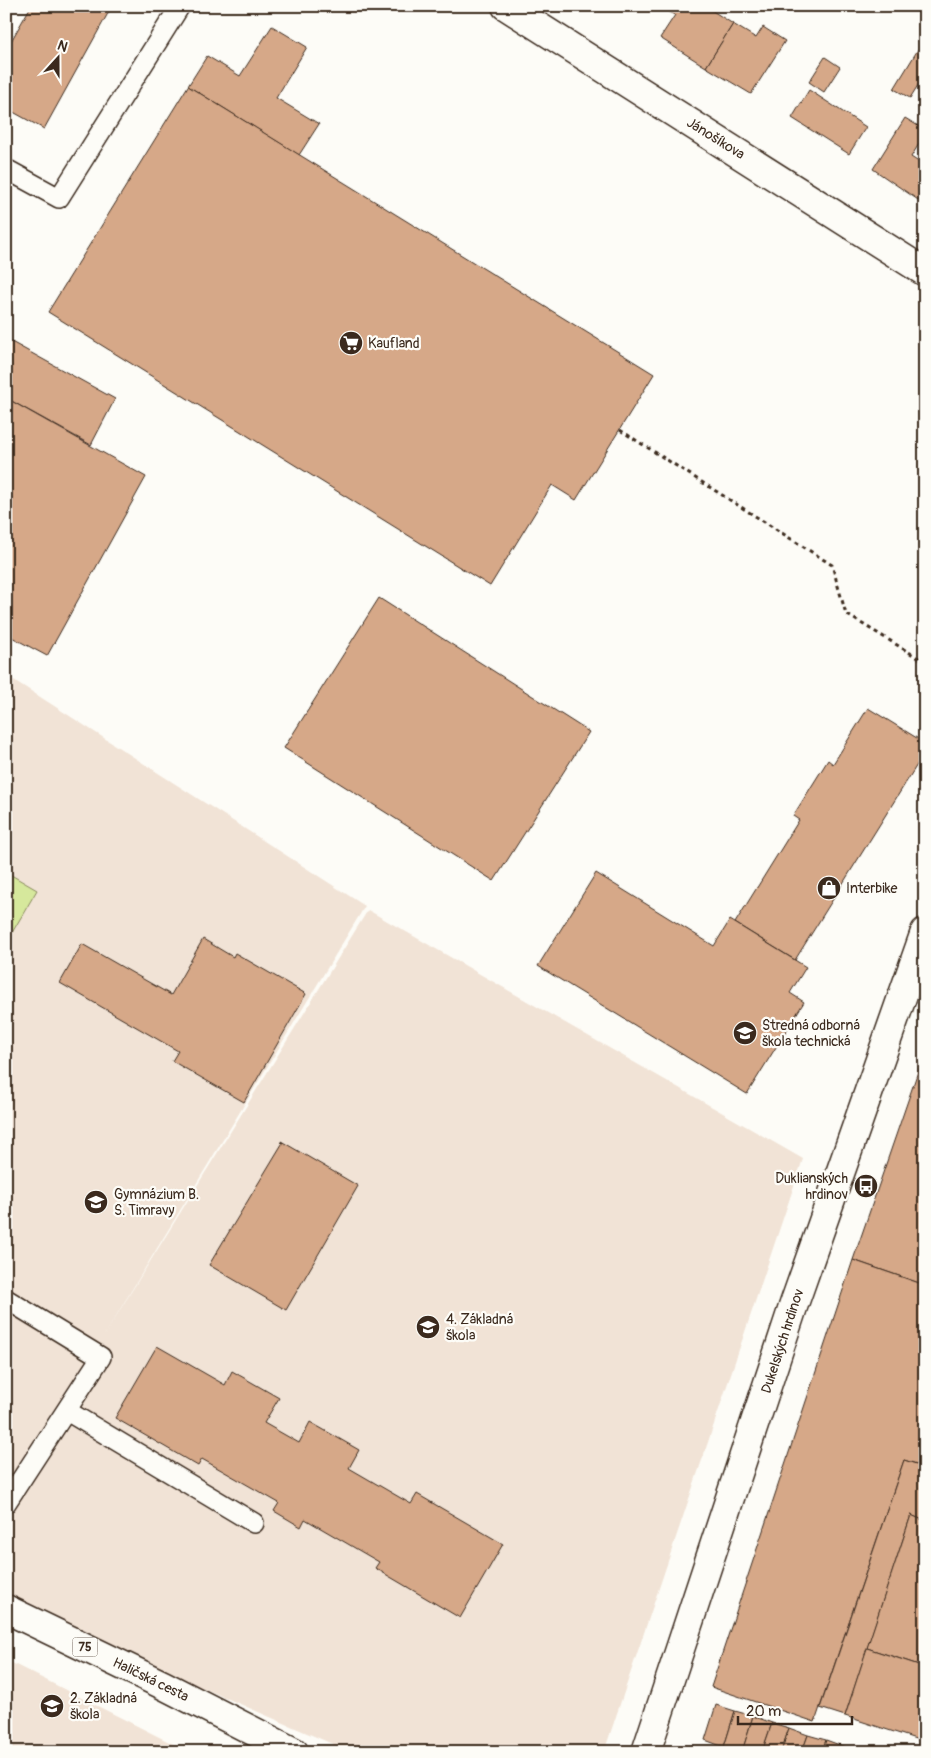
<svg xmlns="http://www.w3.org/2000/svg" width="931" height="1758" viewBox="0 0 931 1758" font-family="Pangolin,sans-serif">
<style>
.built{fill:#f1e3d6}
.green{fill:#d6e89c;stroke:#88895d}
.building{fill:#d6a888;stroke:#3b2a1e}
.lines{fill:none;stroke-linecap:round;stroke-linejoin:round}
.lane-casing{stroke:#3b2a1e;stroke-width:22}
.street-casing{stroke:#3b2a1e;stroke-width:31}
.primary-casing{stroke:#3b2a1e;stroke-width:31}
.path{stroke:#3b2a1e;stroke-width:3;stroke-dasharray:4 4;stroke-linecap:butt}
.lane{stroke:#fdfcf7;stroke-width:19}
.street{stroke:#fdfcf7;stroke-width:28}
.primary{stroke:#fdfcf7;stroke-width:28}
.labels{text-anchor:middle;stroke-width:4.5;stroke-linejoin:round;paint-order:stroke}
.shield{fill:#fdfcf7;stroke:#75695f;stroke-width:1}
.shield-label{font-size:12px;font-weight:bold;fill:#3b2a1e}
.street-label{font-size:14px;fill:#3b2a1e;stroke:#fdfcf7}
.poi-label{font-size:14px;fill:#3b2a1e;stroke:#fdfcf7;text-anchor:start}
</style>
<rect width="100%" height="100%" fill="#fdfcf7"/>
<filter id="ink" filterUnits="userSpaceOnUse"><feTurbulence type="fractalNoise" baseFrequency=".02" numOctaves="2"/><feDisplacementMap in="SourceGraphic" scale="10" xChannelSelector="R" yChannelSelector="G"/><feConvolveMatrix kernelMatrix="1 2 1 2 8 2 1 2 1" color-interpolation-filters="sRGB"/></filter>
<g filter="url(#ink)">
<g class="built">
<polygon points="6,675 365,906 105,1334 368,910 803,1159 604,1752 351,1752 6,1603"/>
<polygon points="6,1660 189,1752 6,1752"/>
</g>
<polygon class="green" points="6,872 37,890 6,943"/>
<g class="building">
<polygon points="31,6 112,6 44,129 6,108 6,50"/>
<polygon points="672,6 705,6 733,24 706,67 660,38 675,15 668,12"/>
<polygon points="733,24 756,38 763,27 785,41 751,94 706,67"/>
<polygon points="272,26 307,47 276,98 319,124 299,155 188,86 207,56 240,76"/>
<polygon points="925,38 925,74 910,98 894,89"/>
<polygon points="825,57 840,67 824,92 809,82"/>
<polygon points="188,86 654,374 576,500 552,485 490,586 48,312"/>
<polygon points="809,90 866,127 849,154 792,118"/>
<polygon points="905,118 925,130 925,134 911,157 925,166 924,204 873,169"/>
<polygon points="6,339 115,399 91,445 6,398"/>
<polygon points="6,398 146,477 47,656 6,634"/>
<polygon points="379,598 589,732 494,881 284,748"/>
<polygon points="868,708 925,743 925,752 795,960 735,923 799,820 793,816 828,760 833,764"/>
<polygon points="596,873 714,946 730,920 806,967 790,993 804,1002 747,1094 538,966"/>
<polygon points="203,939 233,957 235,953 306,994 244,1102 172,1061 178,1051 60,983 82,944 171,995"/>
<polygon points="925,1051 925,1285 853,1260"/>
<polygon points="281,1141 358,1186 286,1310 209,1265 282,1144"/>
<polygon points="853,1260 925,1285 925,1452 920,1465 904,1460 815,1722 711,1687"/>
<polygon points="157,1346 225,1385 232,1371 279,1398 264,1423 299,1443 310,1422 359,1450 349,1468 411,1504 417,1494 503,1544 460,1618 375,1568 379,1562 305,1519 301,1527 274,1511 279,1503 202,1459 198,1466 115,1418"/>
<polygon points="904,1460 925,1467 925,1521 911,1515 845,1716 820,1708"/>
<polygon points="911,1515 925,1521 925,1667 867,1648"/>
<polygon points="867,1648 925,1667 925,1742 845,1716"/>
<polygon points="716,1705 735,1711 724,1747 705,1740"/>
<polygon points="735,1711 753,1716 742,1752 724,1747"/>
<polygon points="753,1716 772,1723 762,1752 742,1752"/>
<polygon points="772,1723 789,1728 781,1752 762,1752"/>
<polygon points="789,1728 808,1735 802,1752 781,1752"/>
<polygon points="808,1735 826,1740 822,1752 802,1752"/>
<polygon points="826,1740 845,1747 844,1752 822,1752"/>
</g>
<g class="lines">
<g class="lane-casing">
<g id="lane">
<polyline points="6,169 59,198 180,6"/>
<polyline points="6,1299 101,1357 6,1503"/>
<polyline points="67,1411 254,1523"/>
</g>
</g>
<g class="street-casing">
<g id="street">
<polyline points="506,6 925,272"/>
<polyline points="646,1752 794,1304 925,932"/>
</g>
</g>
<g class="primary-casing">
<polyline id="primary" points="6,1609 163,1685 294,1752"/>
</g>
<polyline class="path" points="620,430 832,565 846,614 925,662"/>
<use href="#lane" class="lane"/>
<use href="#street" class="street"/>
<use href="#primary" class="primary"/>
</g>
</g>
<defs>
<g id="supermarket-disc" transform="scale(1.25)"><circle r="9.5" fill="#3b2a1e" stroke="#fdfcf7"/><path d="M-6-5.5h2.5l.6 2H6L4.5 2H-2.5L-4.4-4H-6ZM-1.5 3.2a1.3 1.3 0 1 0 .1 0ZM3 3.2a1.3 1.3 0 1 0 .1 0Z" fill="#fff"/></g>
<g id="shop-disc" transform="scale(1.25)"><circle r="9.5" fill="#3b2a1e" stroke="#fdfcf7"/><path d="M-5-2.5h2.3a2.7 3.5 0 0 1 5.4 0H5L5.5 6h-11ZM-1.5-2.5h3a1.5 2.3 0 0 0-3 0Z" fill="#fff"/></g>
<g id="school-disc" transform="scale(1.25)"><circle r="9.5" fill="#3b2a1e" stroke="#fdfcf7"/><path d="M0-5L7-2L0 1L-7-2ZM-4 1L0 2.5L4 1V4Q0 6-4 4Z" fill="#fff"/></g>
<g id="bus-disc" transform="scale(1.25)"><circle r="9.5" fill="#3b2a1e" stroke="#fdfcf7"/><path d="M-5-6H5V4H4V6H2V4H-2V6H-4V4H-5ZM-3.5-4V0h7V-4ZM-3.5 1.2v1.5H-2V1.2ZM2 1.2v1.5H3.5V1.2Z" fill="#fff"/></g>
</defs>
<g fill-rule="evenodd">
<use href="#supermarket-disc" x="351" y="343"/>
<use href="#shop-disc" x="829" y="888"/>
<use href="#school-disc" x="745" y="1033"/>
<use href="#bus-disc" x="866" y="1186"/>
<use href="#school-disc" x="96" y="1202"/>
<use href="#school-disc" x="428" y="1327"/>
<use href="#school-disc" x="52" y="1706"/>
</g>
<g class="labels">
<rect class="shield" x="72.5" y="1637.5" width="25" height="19" rx="4"/>
<g class="shield-label">
<text x="85" y="1651">75</text>
</g>
<g class="street-label">
<text transform="translate(716 138) rotate(32)" y="5">Jánošíkova</text>
<text transform="translate(782 1341) rotate(-72)" y="5">Dukelských hrdinov</text>
<text transform="translate(151 1679) rotate(26)" y="5">Haličská cesta</text>
</g>
<g class="poi-label">
<text x="368" y="348">Kaufland</text>
<text x="846" y="893">Interbike</text>
<text x="762" y="1030">Stredná odborná<tspan x="762" dy="16">škola technická</tspan></text>
<text x="848" y="1183" text-anchor="end">Duklianských<tspan x="848" dy="16">hrdinov</tspan></text>
<text x="114" y="1199">Gymnázium B.<tspan x="114" dy="16">S. Timravy</tspan></text>
<text x="446" y="1324">4. Základná<tspan x="446" dy="16">škola</tspan></text>
<text x="70" y="1703">2. Základná<tspan x="70" dy="16">škola</tspan></text>
</g>
</g>
<rect width="931" height="1758" fill="none" stroke="#fdfcf7" stroke-width="25"/>
<rect x="12" y="12" width="906" height="1733" fill="none" stroke="#3b2a1e" stroke-width="2" filter="url(#ink)"/>
<g transform="translate(58 58) rotate(21)" stroke="#fdfcf7" stroke-width="4" paint-order="stroke">
<path d="M0-4L9 19L0 12L-9 19Z" fill="#3b2a1e"/>
<text y="-8" font-size="14" font-weight="bold" text-anchor="middle" fill="#3b2a1e">N</text>
</g>
<path d="M738 1716v8h114v-8" fill="none" stroke="#3b2a1e" stroke-width="2.5"/>
<text x="746" y="1716" font-size="15" fill="#3b2a1e" stroke="#fdfcf7" stroke-width="4" paint-order="stroke">20 m</text>
</svg>
